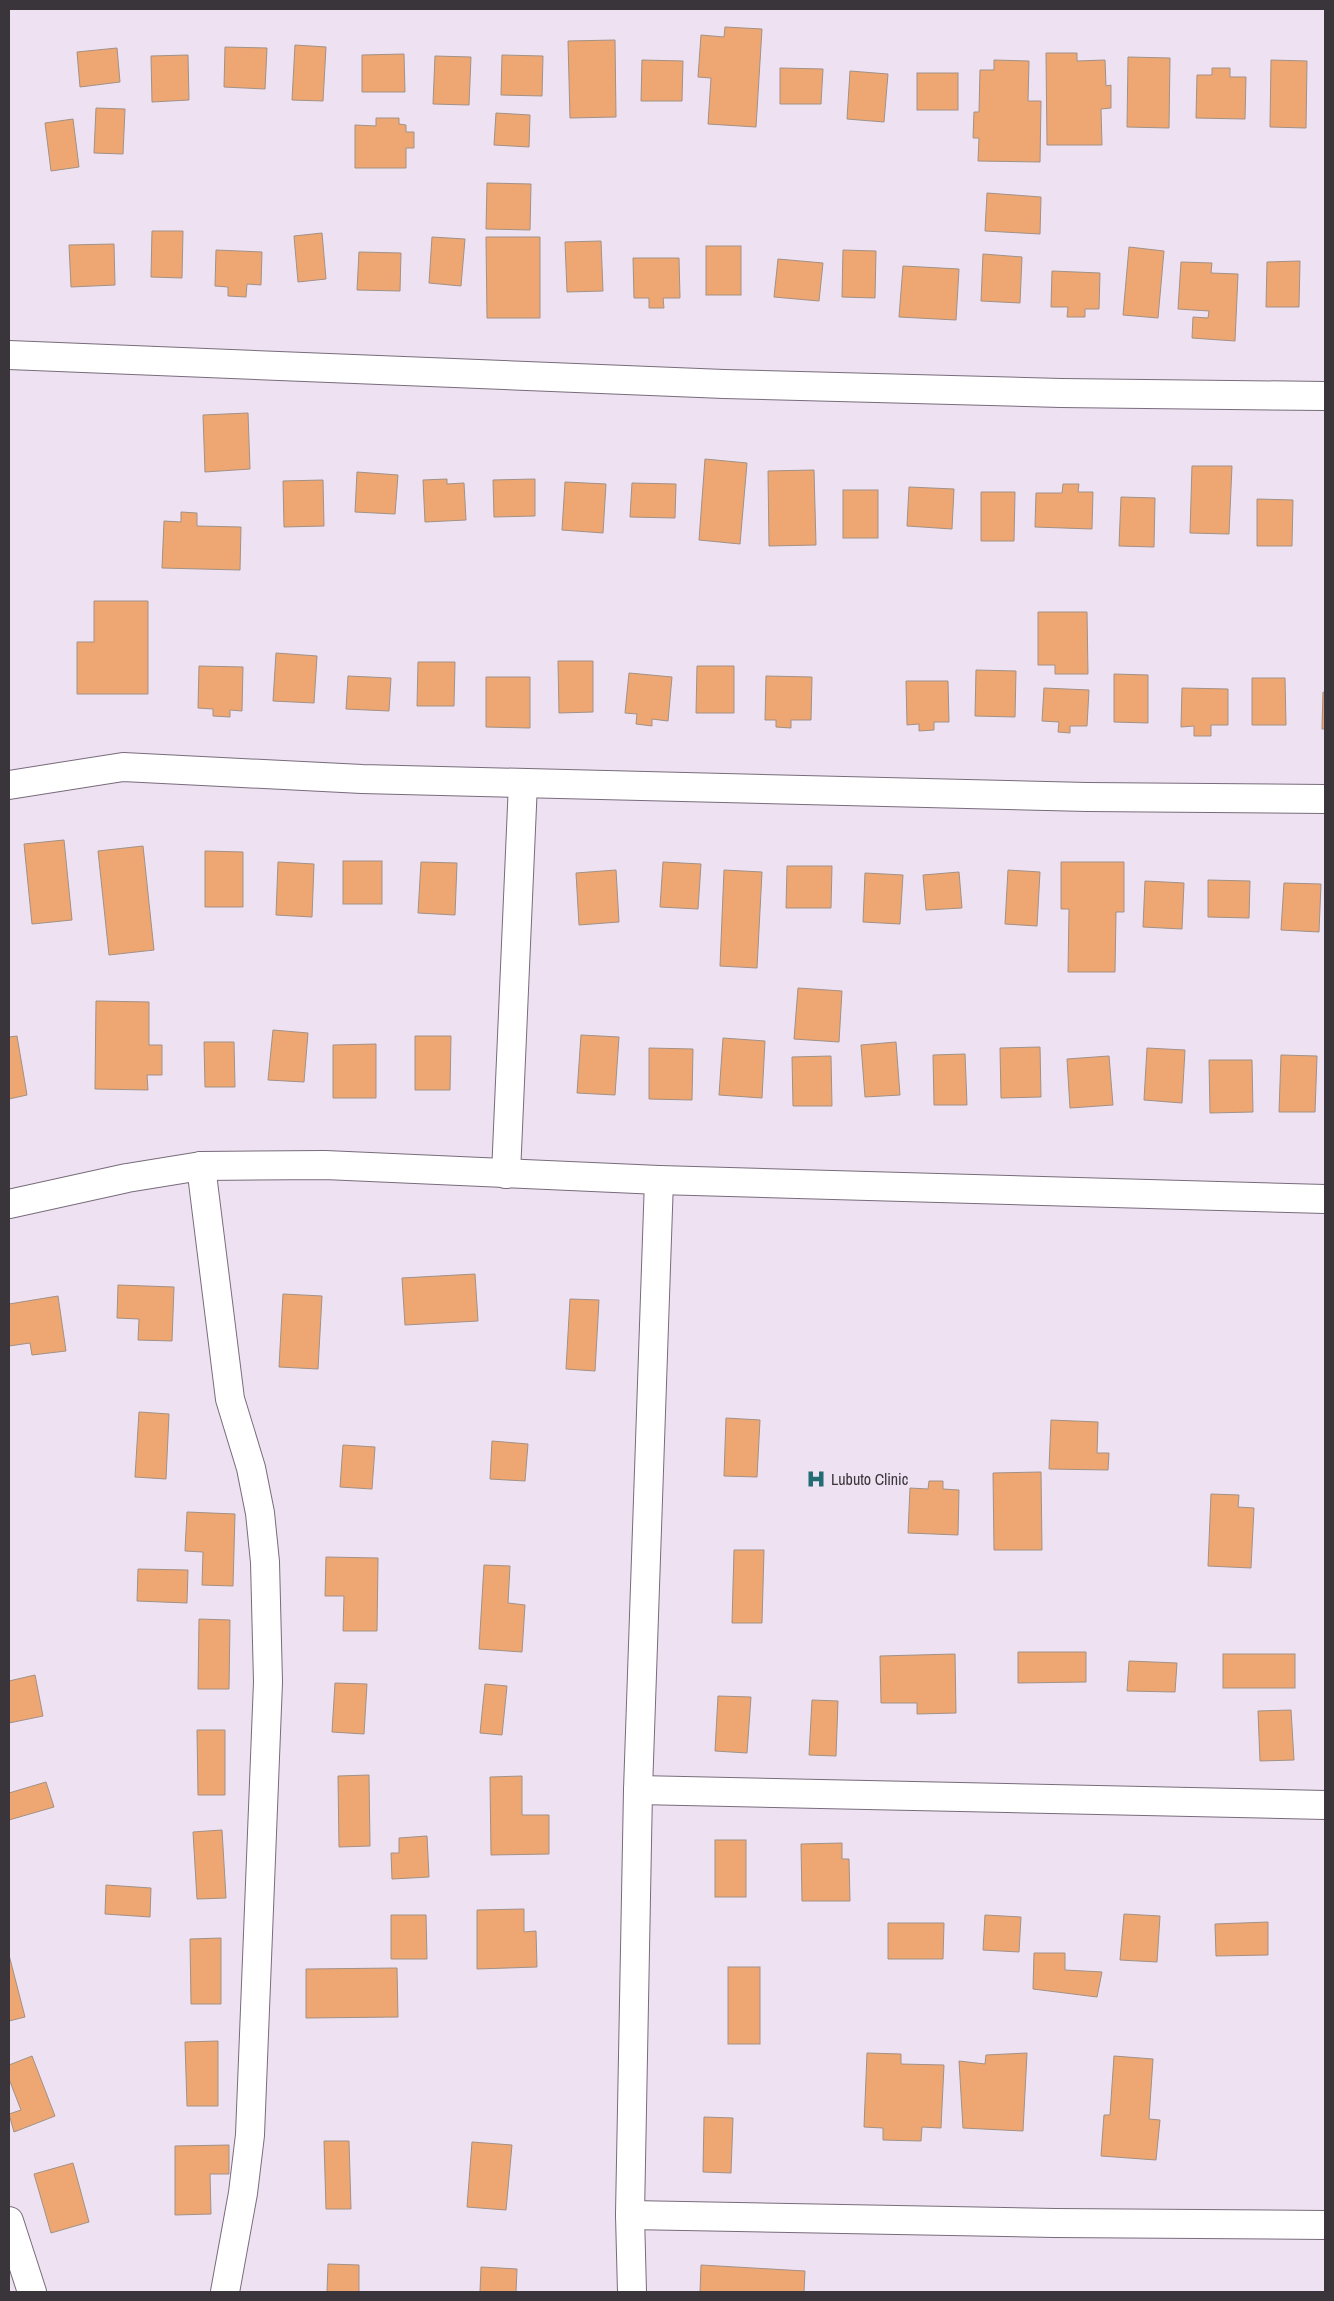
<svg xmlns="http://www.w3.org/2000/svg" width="1334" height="2301" viewBox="0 0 1334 2301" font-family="'Archivo Narrow',sans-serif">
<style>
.building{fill:#eea772;stroke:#a29186}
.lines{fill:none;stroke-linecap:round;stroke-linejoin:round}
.minor-casing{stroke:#786c7b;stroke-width:30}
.minor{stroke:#fff;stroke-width:28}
.labels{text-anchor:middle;stroke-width:4;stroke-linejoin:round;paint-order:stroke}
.poi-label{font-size:16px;fill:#3a353b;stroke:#eee1f1;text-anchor:start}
</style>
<rect width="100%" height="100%" fill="#eee1f1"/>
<g class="building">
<polygon points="725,27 762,29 756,127 708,124 711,78 698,77 701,35 724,37"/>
<polygon points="615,40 616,117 570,118 568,41"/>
<polygon points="295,45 326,47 323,101 292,100"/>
<polygon points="225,47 267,48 265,89 224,87"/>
<polygon points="117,48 120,82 80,87 77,52"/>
<polygon points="1046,53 1077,53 1077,61 1105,60 1106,86 1111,85 1111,108 1101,109 1102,145 1047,145"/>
<polygon points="404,54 405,92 362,92 362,55"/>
<polygon points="188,55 189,100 152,102 151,56"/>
<polygon points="502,55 543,56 542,96 501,95"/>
<polygon points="435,56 471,57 469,105 433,104"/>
<polygon points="1128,57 1170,58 1169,128 1127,127"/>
<polygon points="642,60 683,61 682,101 641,101"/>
<polygon points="994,60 1029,61 1028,101 1041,101 1040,162 978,161 979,138 973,138 974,112 979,112 980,70 994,70"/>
<polygon points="1271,60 1307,61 1306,128 1270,127"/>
<polygon points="780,68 823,69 821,104 780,104"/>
<polygon points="1212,68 1230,68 1230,77 1246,77 1245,119 1196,118 1197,75 1212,75"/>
<polygon points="850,71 888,74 884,122 847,119"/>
<rect x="917" y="73" width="41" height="37"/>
<polygon points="96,108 125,109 123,154 94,153"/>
<polygon points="496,113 530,115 529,147 494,145"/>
<polygon points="376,118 399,118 399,124 406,125 406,132 414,132 414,148 406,148 406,168 355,168 355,125 376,126"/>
<polygon points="73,119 79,167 51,171 45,123"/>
<polygon points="487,183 531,184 530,230 486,229"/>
<polygon points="987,193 1041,197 1040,234 985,231"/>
<polygon points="152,231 183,231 182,278 151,277"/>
<polygon points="322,233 326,279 298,282 294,236"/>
<polygon points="432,237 465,239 461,286 429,283"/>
<polygon points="486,237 540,237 540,318 487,318"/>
<polygon points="601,241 603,291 567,292 565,242"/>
<polygon points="114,244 115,285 71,287 69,245"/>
<rect x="706" y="246" width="35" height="49"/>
<polygon points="1129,247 1164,251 1158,318 1123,315"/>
<polygon points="216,250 262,252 261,285 247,284 246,297 228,296 228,287 215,286"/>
<polygon points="843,250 876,251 875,298 842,297"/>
<polygon points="359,252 401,253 400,291 357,290"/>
<polygon points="983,254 1022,257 1020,303 981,301"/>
<polygon points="633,258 679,258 680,298 663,298 664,308 649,308 649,298 634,298"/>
<polygon points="778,259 823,263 819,301 774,297"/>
<polygon points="1300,261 1299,307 1266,307 1267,262"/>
<polygon points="1181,262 1212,263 1211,273 1238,274 1235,341 1192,338 1193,317 1208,318 1209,311 1178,309"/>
<polygon points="903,266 959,269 956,320 899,317"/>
<polygon points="1052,271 1100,273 1099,309 1085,309 1085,317 1067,317 1068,307 1051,307"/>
<polygon points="248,413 250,469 205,472 203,415"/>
<polygon points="705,459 747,463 740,544 699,540"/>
<polygon points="1192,466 1232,466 1229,534 1190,533"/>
<polygon points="814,470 816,545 769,546 768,471"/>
<polygon points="357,472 398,475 395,514 355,512"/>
<polygon points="447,479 447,484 464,483 466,520 425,522 423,480"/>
<polygon points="535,479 535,516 494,517 493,480"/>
<polygon points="323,480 324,526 284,527 283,481"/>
<polygon points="565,482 606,484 603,533 562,530"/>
<polygon points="632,483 676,484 675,518 630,517"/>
<polygon points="1063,484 1079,484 1078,492 1093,492 1092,529 1035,527 1036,493 1062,493"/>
<polygon points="909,487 954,489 952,529 907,526"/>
<rect x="843" y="490" width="35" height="48"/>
<polygon points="981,492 1015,492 1014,541 981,541"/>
<polygon points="1121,497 1155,498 1154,547 1119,546"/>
<polygon points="1257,499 1293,500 1292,546 1257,546"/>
<polygon points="181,512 197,513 197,526 241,527 240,570 162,568 164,521 181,522"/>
<polygon points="94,601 148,601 148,694 77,694 77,642 94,642"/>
<polygon points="1038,612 1087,612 1088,674 1055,674 1055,665 1038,665"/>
<polygon points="276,653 317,656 314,703 273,701"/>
<polygon points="558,661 593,661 593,712 559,713"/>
<polygon points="418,662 455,662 454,706 417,706"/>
<polygon points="199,666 243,667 242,711 230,710 230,717 213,716 213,709 198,708"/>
<polygon points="697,666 734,666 734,713 696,713"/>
<polygon points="976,670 1016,671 1015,717 975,716"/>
<polygon points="629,673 672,677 668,721 652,719 652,726 636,724 637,714 625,713"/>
<polygon points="1114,674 1148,675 1148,723 1114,722"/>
<polygon points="348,676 391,678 389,711 346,709"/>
<polygon points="766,676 812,677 811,720 791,720 791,728 776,727 776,720 765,720"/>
<polygon points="486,677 530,677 530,728 486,727"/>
<polygon points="1252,678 1285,678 1286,725 1252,725"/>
<polygon points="906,681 948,681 949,722 934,722 934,730 919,731 919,724 907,725"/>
<polygon points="1044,688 1089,690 1087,726 1070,726 1070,733 1058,732 1059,722 1042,721"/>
<polygon points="1182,688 1228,689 1228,725 1211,725 1211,736 1194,736 1194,726 1181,727"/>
<polygon points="1323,692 1325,693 1325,729 1322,729"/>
<polygon points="64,840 72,920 32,924 24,844"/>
<polygon points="143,846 154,950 109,955 98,851"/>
<polygon points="205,851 243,852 243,907 205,907"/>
<rect x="343" y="861" width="39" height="43"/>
<polygon points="278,862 314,864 312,917 276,915"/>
<polygon points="421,862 457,863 455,915 418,913"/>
<polygon points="663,862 701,864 698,909 660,907"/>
<polygon points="1061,862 1124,862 1124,912 1116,912 1115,972 1068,972 1069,909 1061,909"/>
<polygon points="787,866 832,866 831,908 786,908"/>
<polygon points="616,870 619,922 579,925 576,873"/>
<polygon points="724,870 762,872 757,968 720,966"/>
<polygon points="1008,870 1040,872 1037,926 1005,924"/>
<polygon points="959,872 962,908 926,910 923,875"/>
<polygon points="865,873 903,875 900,924 863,922"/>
<polygon points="1208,880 1250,881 1249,918 1208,917"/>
<polygon points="1145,881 1184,883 1182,929 1143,927"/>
<polygon points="1284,883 1321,884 1319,932 1281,930"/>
<polygon points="798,988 842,991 839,1042 794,1039"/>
<polygon points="96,1001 149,1002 149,1045 162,1045 162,1075 147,1075 148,1090 95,1089"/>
<polygon points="273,1030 308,1033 304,1082 268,1080"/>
<polygon points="581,1035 619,1037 615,1095 577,1093"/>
<polygon points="17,1036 27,1095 9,1099 9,1037"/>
<polygon points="415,1036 451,1036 450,1090 415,1090"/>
<polygon points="723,1038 765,1041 762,1098 719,1095"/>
<polygon points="204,1042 234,1042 235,1087 205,1087"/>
<polygon points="896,1042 900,1095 865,1097 861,1045"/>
<polygon points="376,1044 376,1098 333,1098 333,1045"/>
<polygon points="1040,1047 1041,1097 1001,1098 1000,1048"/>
<polygon points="649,1048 693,1049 692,1100 649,1099"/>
<polygon points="1147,1048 1185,1050 1182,1103 1144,1100"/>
<polygon points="965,1054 967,1105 934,1105 933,1055"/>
<polygon points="1281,1055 1317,1056 1315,1112 1279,1112"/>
<polygon points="831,1056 832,1106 793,1106 792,1057"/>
<polygon points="1109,1056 1113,1105 1070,1108 1067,1059"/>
<polygon points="1209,1060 1252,1060 1253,1112 1210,1113"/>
<polygon points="475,1274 478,1321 405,1325 402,1278"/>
<polygon points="118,1285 174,1287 172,1341 138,1340 139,1319 117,1318"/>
<polygon points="283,1294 322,1296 318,1369 279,1367"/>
<polygon points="58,1296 66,1351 32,1355 30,1343 9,1346 9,1304"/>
<polygon points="570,1299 599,1300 595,1371 566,1369"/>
<polygon points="139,1412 169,1414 166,1479 135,1477"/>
<polygon points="726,1418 760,1420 757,1477 724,1476"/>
<polygon points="1051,1420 1098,1422 1097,1453 1109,1453 1108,1470 1049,1469"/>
<polygon points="492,1441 528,1444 525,1481 490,1479"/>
<polygon points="343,1445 375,1447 372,1489 340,1487"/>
<polygon points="1041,1472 1042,1550 994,1550 993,1473"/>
<polygon points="929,1481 943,1481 943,1489 959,1490 958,1535 908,1533 910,1488 928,1489"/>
<polygon points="1211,1494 1239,1495 1238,1507 1254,1508 1251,1568 1208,1566"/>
<polygon points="187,1512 235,1514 233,1586 202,1585 203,1552 185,1551"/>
<polygon points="734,1550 764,1550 762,1623 732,1623"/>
<polygon points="326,1557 378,1558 377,1631 343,1631 344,1596 325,1596"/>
<polygon points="484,1565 510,1566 508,1603 525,1605 522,1652 479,1649"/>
<polygon points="138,1569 188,1570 187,1603 137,1601"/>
<polygon points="199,1619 230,1620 229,1689 198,1689"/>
<polygon points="1018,1652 1086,1652 1086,1682 1018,1683"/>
<polygon points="955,1654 956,1713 917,1714 917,1703 881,1703 880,1656"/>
<rect x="1223" y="1654" width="72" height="34"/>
<polygon points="1129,1661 1177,1663 1175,1692 1127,1691"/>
<polygon points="35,1675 43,1716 9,1723 9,1681"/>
<polygon points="335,1683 367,1684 364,1734 332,1732"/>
<polygon points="485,1684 507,1686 502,1735 480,1733"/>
<polygon points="718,1696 751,1697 747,1753 715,1751"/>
<polygon points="812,1700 838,1701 836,1756 809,1755"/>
<polygon points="1291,1710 1294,1760 1260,1761 1258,1711"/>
<polygon points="197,1730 225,1730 225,1795 198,1795"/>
<polygon points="369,1775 370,1846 339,1847 338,1776"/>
<polygon points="522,1776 522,1815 549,1815 549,1854 491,1855 490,1777"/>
<polygon points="46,1782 54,1807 9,1820 9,1793"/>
<polygon points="222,1830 226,1898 197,1899 193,1832"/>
<polygon points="427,1836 429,1877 392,1879 391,1853 399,1853 399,1838"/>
<rect x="715" y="1840" width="31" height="57"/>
<polygon points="842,1843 842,1859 849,1859 850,1901 802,1901 801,1844"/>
<polygon points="106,1885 151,1888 150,1917 105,1914"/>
<polygon points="524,1909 524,1932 536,1931 537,1967 477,1969 477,1910"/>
<polygon points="1124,1914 1160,1916 1157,1962 1120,1960"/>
<polygon points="391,1915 426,1915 427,1959 391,1959"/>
<polygon points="985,1915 1021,1917 1019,1952 983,1950"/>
<polygon points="1268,1922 1268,1955 1216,1956 1215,1924"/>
<polygon points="888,1923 944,1923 943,1959 888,1959"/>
<polygon points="221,1938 221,2004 191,2004 190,1939"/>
<polygon points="1034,1953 1065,1953 1065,1970 1102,1972 1097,1997 1033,1989"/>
<polygon points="9,1955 25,2017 9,2021"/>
<rect x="728" y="1967" width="32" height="77"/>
<polygon points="397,1968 398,2017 306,2018 306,1969"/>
<polygon points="218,2041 218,2106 187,2106 185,2042"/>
<polygon points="867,2053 901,2054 901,2064 944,2065 941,2128 922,2127 921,2141 883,2140 883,2128 864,2127"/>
<polygon points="1027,2053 1023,2131 963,2128 959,2061 985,2064 986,2055"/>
<polygon points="32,2056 55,2116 14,2132 9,2114 21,2110 9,2079 9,2065"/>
<polygon points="1114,2056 1153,2059 1149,2119 1160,2120 1156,2160 1101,2156 1104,2115 1110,2115"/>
<polygon points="704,2117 733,2118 731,2173 703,2172"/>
<polygon points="324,2141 349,2141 351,2209 326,2209"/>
<polygon points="472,2142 512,2145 506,2210 467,2207"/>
<polygon points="229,2145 229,2174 210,2174 211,2214 175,2215 175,2146"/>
<polygon points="73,2163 89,2222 51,2233 34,2174"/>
<polygon points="328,2264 359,2265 359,2292 327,2292"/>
<polygon points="701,2265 805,2271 804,2292 700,2292"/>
<polygon points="481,2267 517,2269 516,2292 480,2292"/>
</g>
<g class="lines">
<g class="minor-casing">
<g id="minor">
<polyline points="9,355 724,384 1061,393 1325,396"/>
<polyline points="9,785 123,767 362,779 1087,797 1325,799"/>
<polyline points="201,1166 230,1399 251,1468 260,1513 265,1562 268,1682 250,2135 243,2193 225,2292"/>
<polyline points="506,1174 523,783"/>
<polyline points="9,1204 127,1178 201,1166 325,1165 659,1180 1325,1199"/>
<polyline points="638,1790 1325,1805"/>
<polyline points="630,2215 1055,2223 1325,2225"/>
<polyline points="9,2221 32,2292"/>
<polyline points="632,2292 630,2215 638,1790 659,1180"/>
</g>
</g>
<use href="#minor" class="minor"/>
</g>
<defs>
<g id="hospital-bare" transform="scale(1.5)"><path d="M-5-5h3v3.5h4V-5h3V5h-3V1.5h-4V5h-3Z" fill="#226d73" stroke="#eee1f1" stroke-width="2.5" paint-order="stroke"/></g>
</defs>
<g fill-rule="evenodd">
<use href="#hospital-bare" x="816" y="1479"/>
</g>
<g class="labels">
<g class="poi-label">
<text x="831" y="1485">Lubuto Clinic</text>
</g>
</g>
<rect width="1334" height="2301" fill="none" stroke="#3a353b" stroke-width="20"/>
</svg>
